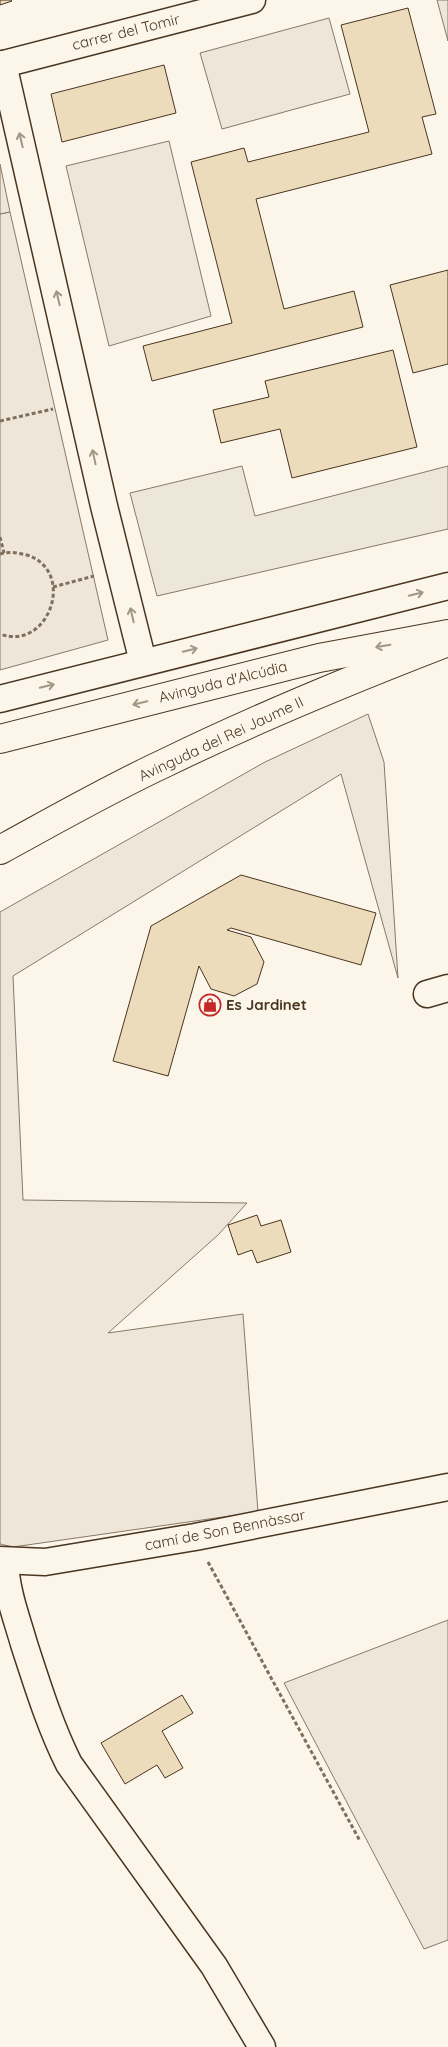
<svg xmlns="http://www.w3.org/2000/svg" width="448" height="2047" viewBox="0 0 448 2047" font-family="Quicksand,sans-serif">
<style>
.green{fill:#ede6d9;stroke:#887966}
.parking{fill:#ede7d9;stroke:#887966}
.building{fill:#ecdcbc;stroke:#4a3520}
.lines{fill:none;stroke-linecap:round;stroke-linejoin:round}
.street-casing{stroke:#4a3520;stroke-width:29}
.secondary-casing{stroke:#4a3520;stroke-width:30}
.primary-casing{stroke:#4a3520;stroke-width:30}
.path{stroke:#7f6f5c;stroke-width:3;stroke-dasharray:4 2.5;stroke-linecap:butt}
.street{stroke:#fbf6e9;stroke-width:26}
.secondary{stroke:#fbf6e9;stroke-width:28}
.primary{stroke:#fbf6e9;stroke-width:28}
.oneway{stroke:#a29684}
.labels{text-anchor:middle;stroke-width:4;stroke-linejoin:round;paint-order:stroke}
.street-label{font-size:15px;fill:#4a3520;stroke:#fbf6e9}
.poi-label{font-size:15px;font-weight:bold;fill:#4a3520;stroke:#fbf6e9;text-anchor:start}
</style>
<rect width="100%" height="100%" fill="#fbf6e9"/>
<g class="green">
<polygon points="437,0 448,0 448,41"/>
<polygon points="329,18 350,94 222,129 200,53"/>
<polygon points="169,141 211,316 109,346 66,166"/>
<polygon points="10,212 108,640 0,670 0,214"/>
<polygon points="368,714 384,762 398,978 341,774 13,976 23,1200 247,1203 218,1235 108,1333 243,1314 258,1512 13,1547 0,1544 0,912 265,762"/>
<polygon points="448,1620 448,1940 424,1949 284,1683"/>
</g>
<g class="parking">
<polygon points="0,164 10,212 0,214"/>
<polygon points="242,466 255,516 448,466 448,529 157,596 130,493"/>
</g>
<g class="building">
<polygon points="0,0 11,0 12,1 0,5"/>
<polygon points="408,8 436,114 422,117 432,154 256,199 284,309 354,291 363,327 152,381 143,346 232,323 191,162 244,148 248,162 369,132 341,25"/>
<polygon points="164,65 176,113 62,142 51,94"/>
<polygon points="448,270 448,364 413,373 390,285"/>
<polygon points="393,350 417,447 292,478 280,429 221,443 213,410 269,397 265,381"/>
<polygon points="241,875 376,913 361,965 231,928 227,930 251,937 264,962 257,984 234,996 211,989 199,966 168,1076 113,1061 151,926"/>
<polygon points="257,1215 261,1226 281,1220 291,1252 257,1263 252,1250 238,1255 228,1225"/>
<polygon points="182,1695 193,1713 162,1731 183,1768 165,1778 157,1765 125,1784 101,1743"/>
</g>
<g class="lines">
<g class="street-casing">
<g id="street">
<polyline points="3,64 104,506 143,662"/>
<polyline points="0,65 252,0"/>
<polyline points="0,699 448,586"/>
<polyline points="427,994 448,988"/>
<polyline points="0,1560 45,1562 195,1537 448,1487"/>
<path d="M5 1561C6 1591 16 1616 24 1644 37 1684 50 1726 69 1764L214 1966 262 2047"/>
</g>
</g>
<g class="secondary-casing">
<polyline id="secondary" points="0,739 319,658 448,634"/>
</g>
<g class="primary-casing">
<path id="primary" d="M0 850C55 820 109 789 165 763 257 718 352 679 448 642"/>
</g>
<g class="path">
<polyline points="0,421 53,409"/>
<polyline points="0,537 4,553"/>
<path d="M0 554C9 551 18 553 27 555 77 571 49 652 0 634"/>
<polyline points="53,587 94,576"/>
<polyline points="208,1562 360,1841"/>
</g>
<use href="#street" class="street"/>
<use href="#secondary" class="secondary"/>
<use href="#primary" class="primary"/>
</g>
<defs><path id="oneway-shaft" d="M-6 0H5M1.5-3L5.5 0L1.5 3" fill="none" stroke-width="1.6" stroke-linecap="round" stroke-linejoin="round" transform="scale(1.25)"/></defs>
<g class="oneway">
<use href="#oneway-shaft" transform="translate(21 140) rotate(-103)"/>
<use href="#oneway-shaft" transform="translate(58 298) rotate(-103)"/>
<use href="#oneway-shaft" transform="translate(94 457) rotate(-102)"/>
<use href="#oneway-shaft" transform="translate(416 594) rotate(-14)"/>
<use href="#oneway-shaft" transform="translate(132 615) rotate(-103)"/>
<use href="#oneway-shaft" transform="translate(383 646) rotate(170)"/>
<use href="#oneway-shaft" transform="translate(190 650) rotate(-14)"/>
<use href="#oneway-shaft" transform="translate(47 686) rotate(-14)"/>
<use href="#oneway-shaft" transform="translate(140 703) rotate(166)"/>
</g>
<defs>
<g id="shop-ring" transform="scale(1.125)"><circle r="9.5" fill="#fbf6e9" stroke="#c62828" stroke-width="1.5"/><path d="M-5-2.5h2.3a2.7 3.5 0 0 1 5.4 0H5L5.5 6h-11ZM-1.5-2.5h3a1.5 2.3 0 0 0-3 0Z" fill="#c62828"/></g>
</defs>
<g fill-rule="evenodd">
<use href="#shop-ring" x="210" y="1005"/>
</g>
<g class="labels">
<g class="street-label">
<text transform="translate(126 32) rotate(-14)" y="5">carrer del Tomir</text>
<text transform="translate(223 682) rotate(-14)" y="5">Avinguda d'Alcúdia</text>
<text transform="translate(221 739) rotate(-25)" y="5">Avinguda del Rei Jaume II</text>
<text transform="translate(225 1530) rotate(-11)" y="5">camí de Son Bennàssar</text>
</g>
<g class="poi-label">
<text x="226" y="1010">Es Jardinet</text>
</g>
</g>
</svg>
